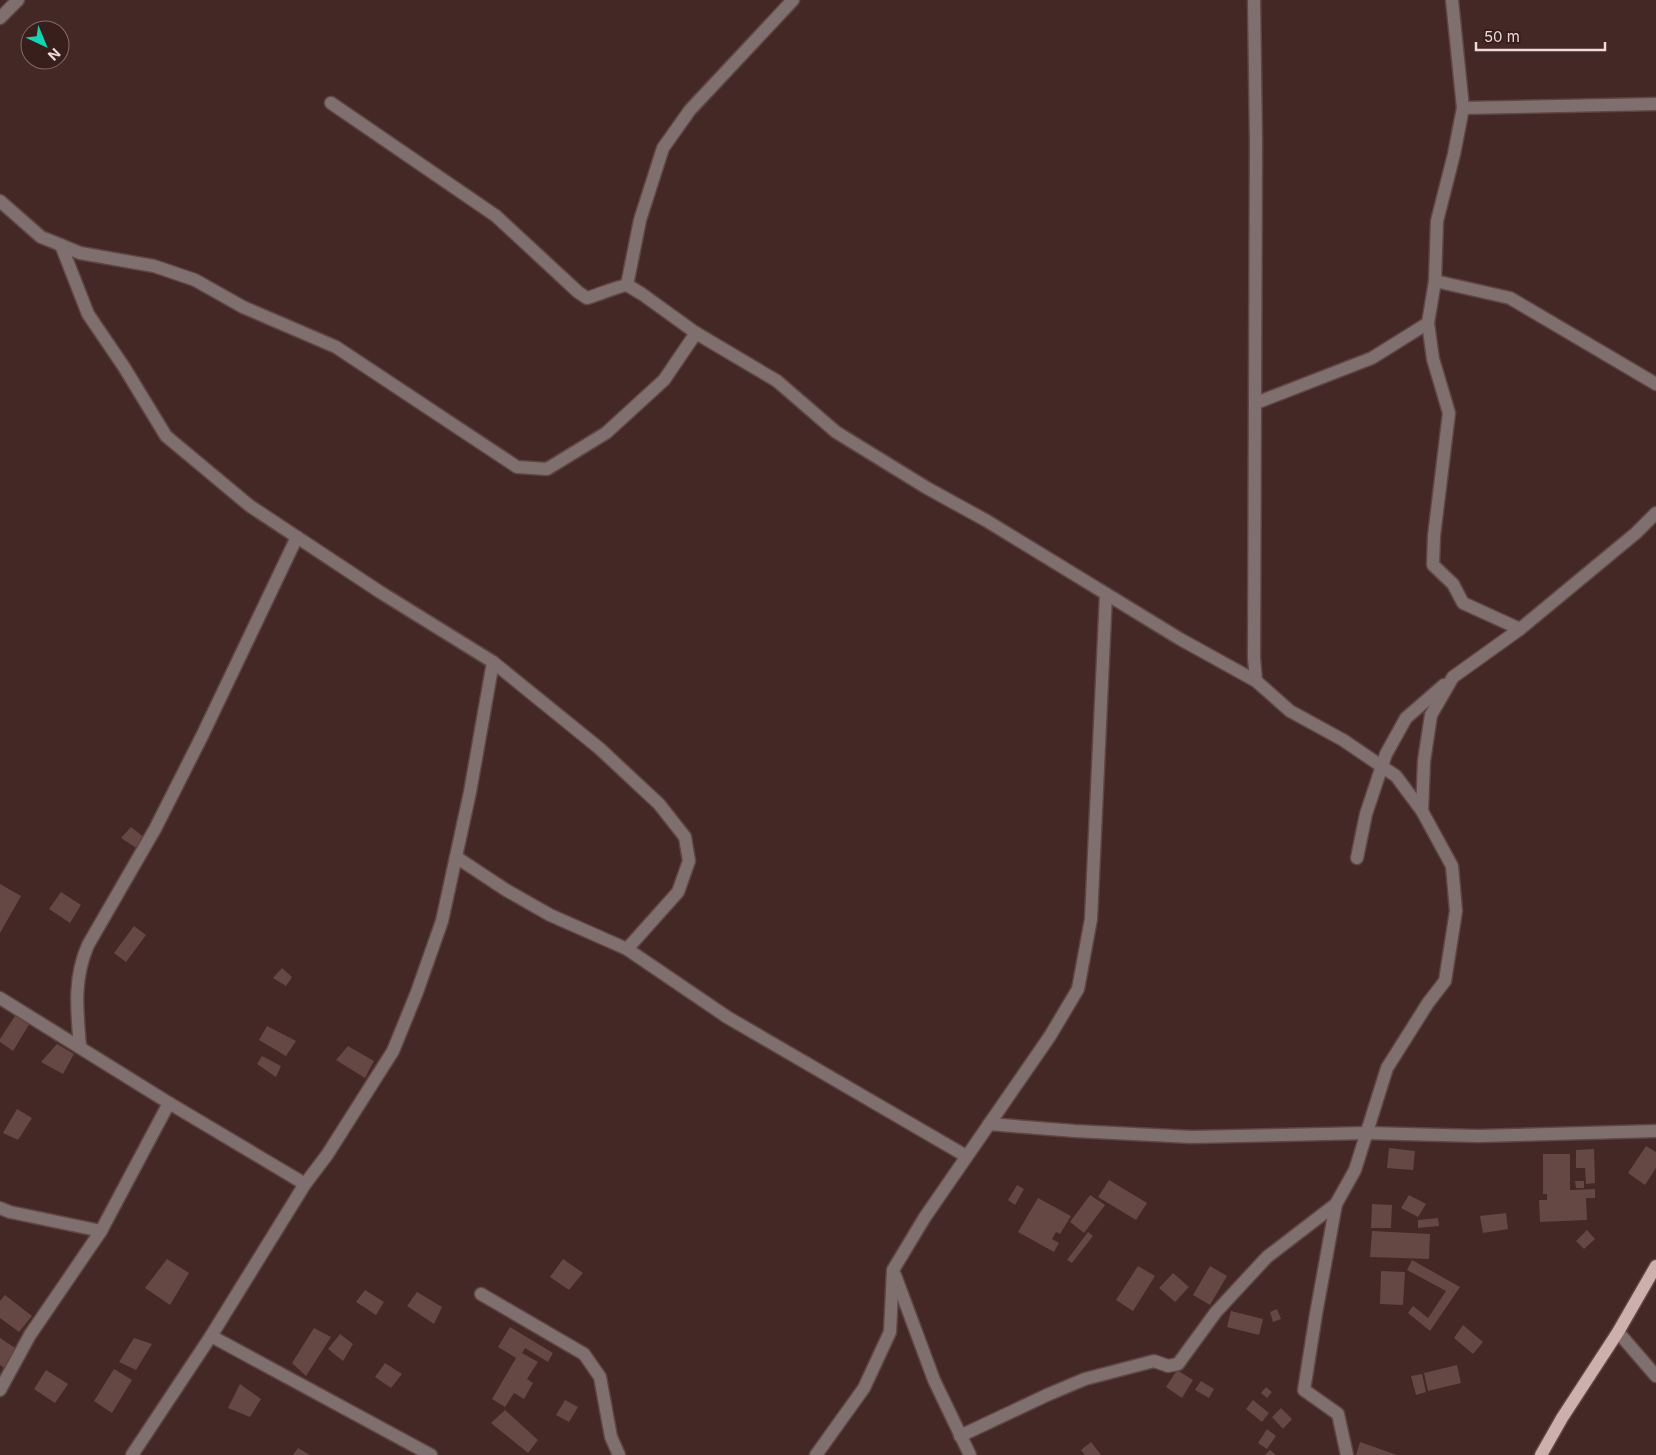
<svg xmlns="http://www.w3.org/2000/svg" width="1656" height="1455" viewBox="0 0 1656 1455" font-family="Inter,sans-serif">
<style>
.building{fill:#654743}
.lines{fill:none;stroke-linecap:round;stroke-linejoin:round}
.minor-casing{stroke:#5f4543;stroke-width:15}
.major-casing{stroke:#5f4543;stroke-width:15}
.minor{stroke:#7f706f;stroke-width:12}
.major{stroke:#cdafac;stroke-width:12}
</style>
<rect width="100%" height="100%" fill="#442826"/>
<g class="building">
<polygon points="131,827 145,838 138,849 121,838"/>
<polygon points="0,884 21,896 0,933"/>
<polygon points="61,892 81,905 70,923 49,909"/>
<polygon points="134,926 146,935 126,962 114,953"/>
<polygon points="282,968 292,977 286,986 273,978"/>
<polygon points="15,1016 30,1023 13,1051 0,1042 0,1039"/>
<polygon points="267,1026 296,1041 286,1056 259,1040"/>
<polygon points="57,1044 74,1054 63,1074 41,1062"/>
<polygon points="348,1046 374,1061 365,1078 336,1060"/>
<polygon points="262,1056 281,1066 276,1077 257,1064"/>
<polygon points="17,1109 32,1118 18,1140 3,1133"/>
<polygon points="1646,1146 1656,1152 1656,1168 1645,1185 1628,1173"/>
<polygon points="1389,1148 1415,1151 1413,1170 1387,1168"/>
<polygon points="1594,1149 1595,1183 1586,1184 1585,1168 1576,1168 1576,1150"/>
<polygon points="1543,1154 1570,1154 1570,1190 1595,1189 1595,1198 1586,1198 1587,1220 1540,1222 1539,1200 1547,1200 1547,1194 1543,1194"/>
<polygon points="1109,1180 1147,1203 1136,1220 1098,1197"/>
<polygon points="1575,1181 1584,1181 1584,1188 1576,1188"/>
<polygon points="1017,1185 1024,1189 1015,1205 1008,1200"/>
<polygon points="1090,1195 1105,1205 1084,1233 1070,1222"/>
<polygon points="1409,1195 1426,1204 1418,1217 1401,1208"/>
<polygon points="1038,1198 1071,1216 1060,1234 1056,1232 1052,1239 1059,1243 1054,1252 1018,1232"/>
<polygon points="1372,1204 1392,1205 1391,1228 1371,1228"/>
<polygon points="1506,1213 1508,1229 1483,1233 1480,1216"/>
<polygon points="1438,1218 1439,1226 1418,1228 1418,1220"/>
<polygon points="1587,1230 1595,1239 1584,1249 1576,1241"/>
<polygon points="1372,1231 1430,1234 1429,1259 1370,1257"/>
<polygon points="1088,1232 1093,1236 1072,1263 1067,1260"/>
<polygon points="167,1259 189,1273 170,1305 145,1288"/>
<polygon points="563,1259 583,1273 569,1290 550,1277"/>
<polygon points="1412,1260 1460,1287 1430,1331 1408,1313 1413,1306 1428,1318 1446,1291 1407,1270"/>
<polygon points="1138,1266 1155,1276 1133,1311 1116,1300"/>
<polygon points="1210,1266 1227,1276 1210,1305 1193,1295"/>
<polygon points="1381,1271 1405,1272 1403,1305 1380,1304"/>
<polygon points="1173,1273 1189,1287 1175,1302 1159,1288"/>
<polygon points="365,1290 384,1302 376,1315 356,1302"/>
<polygon points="417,1292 442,1307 434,1324 407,1306"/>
<polygon points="5,1295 32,1316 19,1332 0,1318 0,1301"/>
<polygon points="1277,1309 1281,1319 1273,1322 1270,1312"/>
<polygon points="1231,1311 1263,1319 1259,1335 1227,1327"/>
<polygon points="1463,1325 1483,1342 1473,1354 1454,1338"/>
<polygon points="510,1327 553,1353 548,1362 525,1348 522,1353 538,1362 527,1379 533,1383 524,1399 514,1393 505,1407 492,1399 516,1358 498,1347"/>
<polygon points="314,1328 331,1337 306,1376 292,1363"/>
<polygon points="340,1334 353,1344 343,1361 328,1349"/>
<polygon points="0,1338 20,1351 7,1370 0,1365"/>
<polygon points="134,1338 152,1344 136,1370 119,1362"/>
<polygon points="385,1363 402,1374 391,1388 375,1377"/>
<polygon points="1457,1365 1461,1383 1428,1391 1424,1373"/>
<polygon points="114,1369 132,1380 112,1413 94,1401"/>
<polygon points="46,1370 68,1384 55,1403 34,1389"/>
<polygon points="1177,1370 1193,1380 1182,1398 1166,1387"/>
<polygon points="1422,1374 1426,1392 1416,1395 1411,1376"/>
<polygon points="1201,1381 1214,1389 1209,1398 1195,1390"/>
<polygon points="240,1384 261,1399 250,1417 228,1408"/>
<polygon points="1266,1387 1272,1392 1267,1398 1261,1393"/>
<polygon points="565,1400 578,1407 569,1422 556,1415"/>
<polygon points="1253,1400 1269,1413 1262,1422 1246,1409"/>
<polygon points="1281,1408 1292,1419 1283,1429 1272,1417"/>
<polygon points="505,1410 538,1440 528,1453 491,1423"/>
<polygon points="1267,1429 1276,1436 1267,1449 1258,1443"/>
<polygon points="1091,1442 1101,1455 1085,1455 1081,1450"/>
<polygon points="1360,1442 1397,1455 1356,1455"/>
<polygon points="298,1448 310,1455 293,1455"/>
<polygon points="1270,1450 1276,1455 1265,1455"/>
</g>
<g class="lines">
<g class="minor-casing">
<g id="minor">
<polyline points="1254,0 1256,142 1254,658 1256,681"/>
<polyline points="0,18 18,0"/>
<path d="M331 103 496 216 578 292 587 298C601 294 613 288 627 285L642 294 696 333 777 381 836 432 927 488 987 521 1180 639 1256 681 1290 711 1343 740 1396 776 1422 811"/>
<polyline points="1463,108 1656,104"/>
<polyline points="0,201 41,237 61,245 80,253 154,266 195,280 243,307 336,347 517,467 547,469 606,433 664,380 696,333"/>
<polyline points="61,245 88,314 124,367 166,436 250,506 380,592 493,662 599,748 659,804 685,837 689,861 678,892 627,949"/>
<polyline points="1435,281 1510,298 1656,384"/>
<polyline points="627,285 640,220 663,148 690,110 793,0"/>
<polyline points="1428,323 1433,359 1449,413 1434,536 1433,565 1453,584 1463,603 1520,629"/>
<polyline points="1256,403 1372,358 1428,323 1435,281 1437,221 1454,154 1463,108 1452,0"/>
<polyline points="456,857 506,890 550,915 627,949 727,1017 966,1156"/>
<polyline points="1357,858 1366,814 1386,754 1406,718 1444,685"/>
<polyline points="0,998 169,1103 305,1184"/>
<path d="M80 1047C77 1011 73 979 88 945L155 829 202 736 297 537"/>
<polyline points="989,1124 1075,1131 1192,1137 1367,1133 1478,1136 1656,1131"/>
<polyline points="0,1208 10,1212 101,1231"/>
<polyline points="895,1275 934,1380 970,1455"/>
<polyline points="481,1294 584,1354 600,1377 611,1437 619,1455"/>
<polyline points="1618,1332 1656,1376"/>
<polyline points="211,1336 431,1455"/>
<polyline points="0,1390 30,1335 101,1231 169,1103"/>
<polyline points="960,1436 1047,1395 1085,1379 1154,1361 1168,1366 1178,1364 1216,1312 1267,1257 1336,1204"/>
<polyline points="132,1455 211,1336 305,1184 327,1155 393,1051 417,992 442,921 470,792 493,662"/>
<polyline points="816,1455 864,1388 890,1332 893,1270 925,1217 1050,1036 1078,989 1091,919 1106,594"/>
<polyline points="1347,1455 1338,1414 1304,1390 1316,1314 1336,1204 1355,1170 1387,1068 1428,1003 1445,981 1456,911 1452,866 1422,811 1424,761 1431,715 1453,677 1520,629 1636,533 1656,513"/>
</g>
</g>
<g class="major-casing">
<polyline id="major" points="1541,1455 1562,1418 1618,1332 1656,1266"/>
</g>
<use href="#minor" class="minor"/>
<use href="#major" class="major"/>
</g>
<g transform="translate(45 45) rotate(136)"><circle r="24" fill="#391f1c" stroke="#816a68"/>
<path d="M0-4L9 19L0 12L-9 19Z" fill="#13d5b3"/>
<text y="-8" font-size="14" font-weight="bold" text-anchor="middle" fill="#eddbd9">N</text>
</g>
<path d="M1476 42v8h129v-8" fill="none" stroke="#eddbd9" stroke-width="2.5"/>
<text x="1484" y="42" font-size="15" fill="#eddbd9" stroke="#391f1c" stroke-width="4" paint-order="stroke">50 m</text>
</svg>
